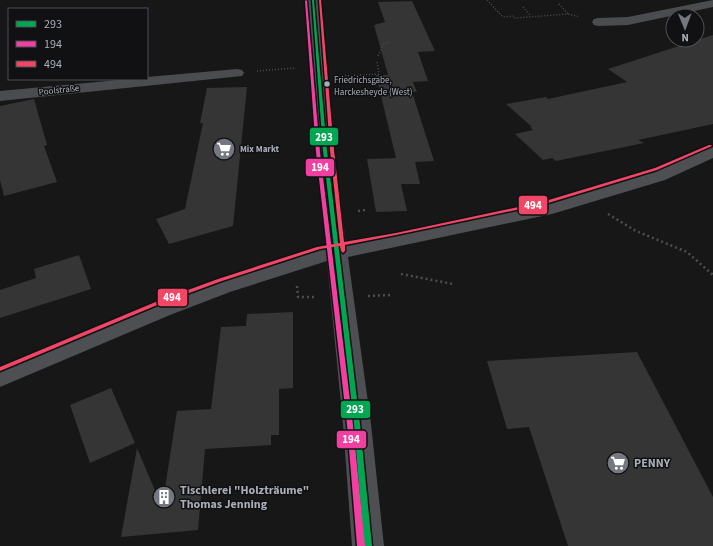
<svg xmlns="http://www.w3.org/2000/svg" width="713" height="546" viewBox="0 0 713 546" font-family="'Source Sans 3',sans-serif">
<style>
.building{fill:#353536}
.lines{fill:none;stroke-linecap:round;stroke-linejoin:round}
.path-far1{stroke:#4d4e52;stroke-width:1.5;stroke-dasharray:1 2;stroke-linecap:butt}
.path{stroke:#4d4e52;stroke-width:2.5;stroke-dasharray:2 3;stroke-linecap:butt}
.minor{fill:#4b4c50;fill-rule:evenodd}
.major{fill:#4d4f52;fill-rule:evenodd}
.bus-1-casing{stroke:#111113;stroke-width:3}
.bus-2-casing{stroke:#111113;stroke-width:3}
.bus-3-casing{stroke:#111113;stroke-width:3}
.bus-1{fill:#00a651;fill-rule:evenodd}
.bus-2{fill:#f240a1;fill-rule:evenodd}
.bus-3{fill:#f34667;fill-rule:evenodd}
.bus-dot{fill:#a8adb8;stroke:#111113;stroke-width:1.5}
.labels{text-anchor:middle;stroke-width:3;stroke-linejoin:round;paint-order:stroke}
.bus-label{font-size:9px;fill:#a8adb8;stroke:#111113;text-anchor:start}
.far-street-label{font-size:9px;fill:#a8adb8;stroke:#111113}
.far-poi-label{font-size:9px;font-weight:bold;fill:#a8adb8;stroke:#111113;text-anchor:start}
.near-poi-label{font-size:12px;font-weight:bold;fill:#a8adb8;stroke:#111113;text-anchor:start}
.line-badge{stroke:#111113;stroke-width:1.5}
.badge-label{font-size:11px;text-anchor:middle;font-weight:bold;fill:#fff}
</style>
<rect width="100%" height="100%" fill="#171717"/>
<g class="building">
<polygon points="412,1 435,51 418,52 428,81 413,82 417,92 412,92 434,161 415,162 420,184 401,184 407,211 376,212 367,159 396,158 376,75 388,75 374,25 385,22 378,2"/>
<polygon points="713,35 713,124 638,140 644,143 556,161 552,158 543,160 515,134 533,130 530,127 532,127 506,104 546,97 548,99 627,82 608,69"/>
<polygon points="247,87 233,226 169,244 156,219 185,209 203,123 200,123 207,88"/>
<polygon points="34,99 47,145 44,146 57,182 4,196 0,180 0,106"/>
<polygon points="79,255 91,289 0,318 0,290 36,278 34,269"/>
<polygon points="293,312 293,388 279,389 279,435 271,435 271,445 205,449 198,530 121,537 137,448 162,507 177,411 211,409 221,327 246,326 247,314"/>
<polygon points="637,352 713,497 713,546 568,546 529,427 507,429 487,361"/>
<polygon points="111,388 135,443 90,463 70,405"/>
</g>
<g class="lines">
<g class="path-far1">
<polyline points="487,0 503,17 514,16 515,18 568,14 580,17"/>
<polyline points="559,4 568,14"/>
<polyline points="523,7 531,16"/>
<polyline points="378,56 384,44 391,41"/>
<polyline points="257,71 296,68"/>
<polyline points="342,76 379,74 377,61"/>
</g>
<g class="path">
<polyline points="358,211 365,210"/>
<polyline points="608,214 636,231 687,252 713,275"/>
<polyline points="401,274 453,284"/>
<polyline points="297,286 298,297 315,297"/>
<polyline points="368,296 391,295"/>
</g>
<g class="minor">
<polygon points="713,0 713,7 628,25 598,26 594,25 592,22 594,19 598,18 628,17"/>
<polygon points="237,69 242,70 244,73 242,76 0,101 0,91 129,79 147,79 147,77"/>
</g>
<polygon class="major" points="307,0 319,0 334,151 346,244 541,205 651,172 713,147 713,158 665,180 552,214 348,257 371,424 384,546 352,546 343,424 327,261 230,292 170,315 0,387 0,366 154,303 214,282 326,247 316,151"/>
<g class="bus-1-casing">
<polygon id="bus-1" points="312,0 314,0 327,151 360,424 372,546 364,546 354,424 323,151"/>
</g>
<g class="bus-2-casing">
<polygon id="bus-2" points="306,0 307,1 320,152 353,425 365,546 357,546 347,425 316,152 305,1"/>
</g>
<g class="bus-3-casing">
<polygon id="bus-3" points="319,0 321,0 334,150 344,242 396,233 542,202 655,168 709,145 711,145 712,146 657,170 545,204 396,235 345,245 345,251 343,253 341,251 340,246 320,249 222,281 162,303 0,371 0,367 158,301 218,279 317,247 340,243 330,150"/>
</g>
<use href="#bus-1" class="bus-1"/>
<use href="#bus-2" class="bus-2"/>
<use href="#bus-3" class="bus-3"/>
</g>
<defs>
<g id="supermarket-disc" transform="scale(1.15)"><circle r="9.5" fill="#757880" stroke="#111113"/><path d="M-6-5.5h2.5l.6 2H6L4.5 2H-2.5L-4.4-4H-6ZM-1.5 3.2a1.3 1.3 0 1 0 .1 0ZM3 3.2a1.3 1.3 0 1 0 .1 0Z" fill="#fff"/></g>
<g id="building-disc" transform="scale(1.15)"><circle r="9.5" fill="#757880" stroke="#111113"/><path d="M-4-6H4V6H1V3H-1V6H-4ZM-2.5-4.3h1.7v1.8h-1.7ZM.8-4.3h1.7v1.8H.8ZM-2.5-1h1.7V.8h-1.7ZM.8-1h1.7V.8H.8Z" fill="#fff"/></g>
</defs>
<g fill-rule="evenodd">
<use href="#supermarket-disc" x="224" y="149"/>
<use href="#supermarket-disc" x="618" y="463"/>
<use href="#building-disc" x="164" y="497"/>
</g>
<circle class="bus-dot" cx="327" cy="84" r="3.5"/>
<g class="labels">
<g class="bus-label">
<text x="334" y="83">Friedrichsgabe,<tspan x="334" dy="12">Harckesheyde (West)</tspan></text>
</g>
<g class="far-street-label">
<text transform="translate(59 90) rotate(-6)" y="3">Poolstraße</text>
</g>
<g class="far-poi-label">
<text x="240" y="152">Mix Markt</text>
</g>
<g class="near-poi-label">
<text x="634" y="467">PENNY</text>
<text x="180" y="494">Tischlerei "Holzträume"<tspan x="180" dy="14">Thomas Jenning</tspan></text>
</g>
</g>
<g class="line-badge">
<rect x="309" y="127" width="30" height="19" rx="4" fill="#00a651"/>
<rect x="305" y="158" width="30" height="19" rx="4" fill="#f240a1"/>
<rect x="518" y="195" width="30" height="20" rx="4" fill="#f34667"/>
<rect x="157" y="288" width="31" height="19" rx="4" fill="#f34667"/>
<rect x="340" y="400" width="31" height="19" rx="4" fill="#00a651"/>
<rect x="336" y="430" width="31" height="19" rx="4" fill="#f240a1"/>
</g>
<g class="badge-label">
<text x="324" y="141">293</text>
<text x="320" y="171">194</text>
<text x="533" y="209">494</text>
<text x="172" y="301">494</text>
<text x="355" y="413">293</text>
<text x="351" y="443">194</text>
</g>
<rect x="8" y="8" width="140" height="72" fill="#111113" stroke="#4d4f55"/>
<rect x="16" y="21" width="20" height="6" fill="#00a651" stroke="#4d4f55"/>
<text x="44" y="28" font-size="12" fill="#a8adb8">293</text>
<rect x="16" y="41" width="20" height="6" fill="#f240a1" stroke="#4d4f55"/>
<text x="44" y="48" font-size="12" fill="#a8adb8">194</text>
<rect x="16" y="61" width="20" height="6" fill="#f34667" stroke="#4d4f55"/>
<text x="44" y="68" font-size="12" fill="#a8adb8">494</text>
<g transform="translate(685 28) rotate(179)"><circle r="19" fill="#111113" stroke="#4d4f55"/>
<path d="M0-3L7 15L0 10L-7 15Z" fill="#757880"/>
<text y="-6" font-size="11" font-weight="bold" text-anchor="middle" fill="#a8adb8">N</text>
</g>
</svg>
